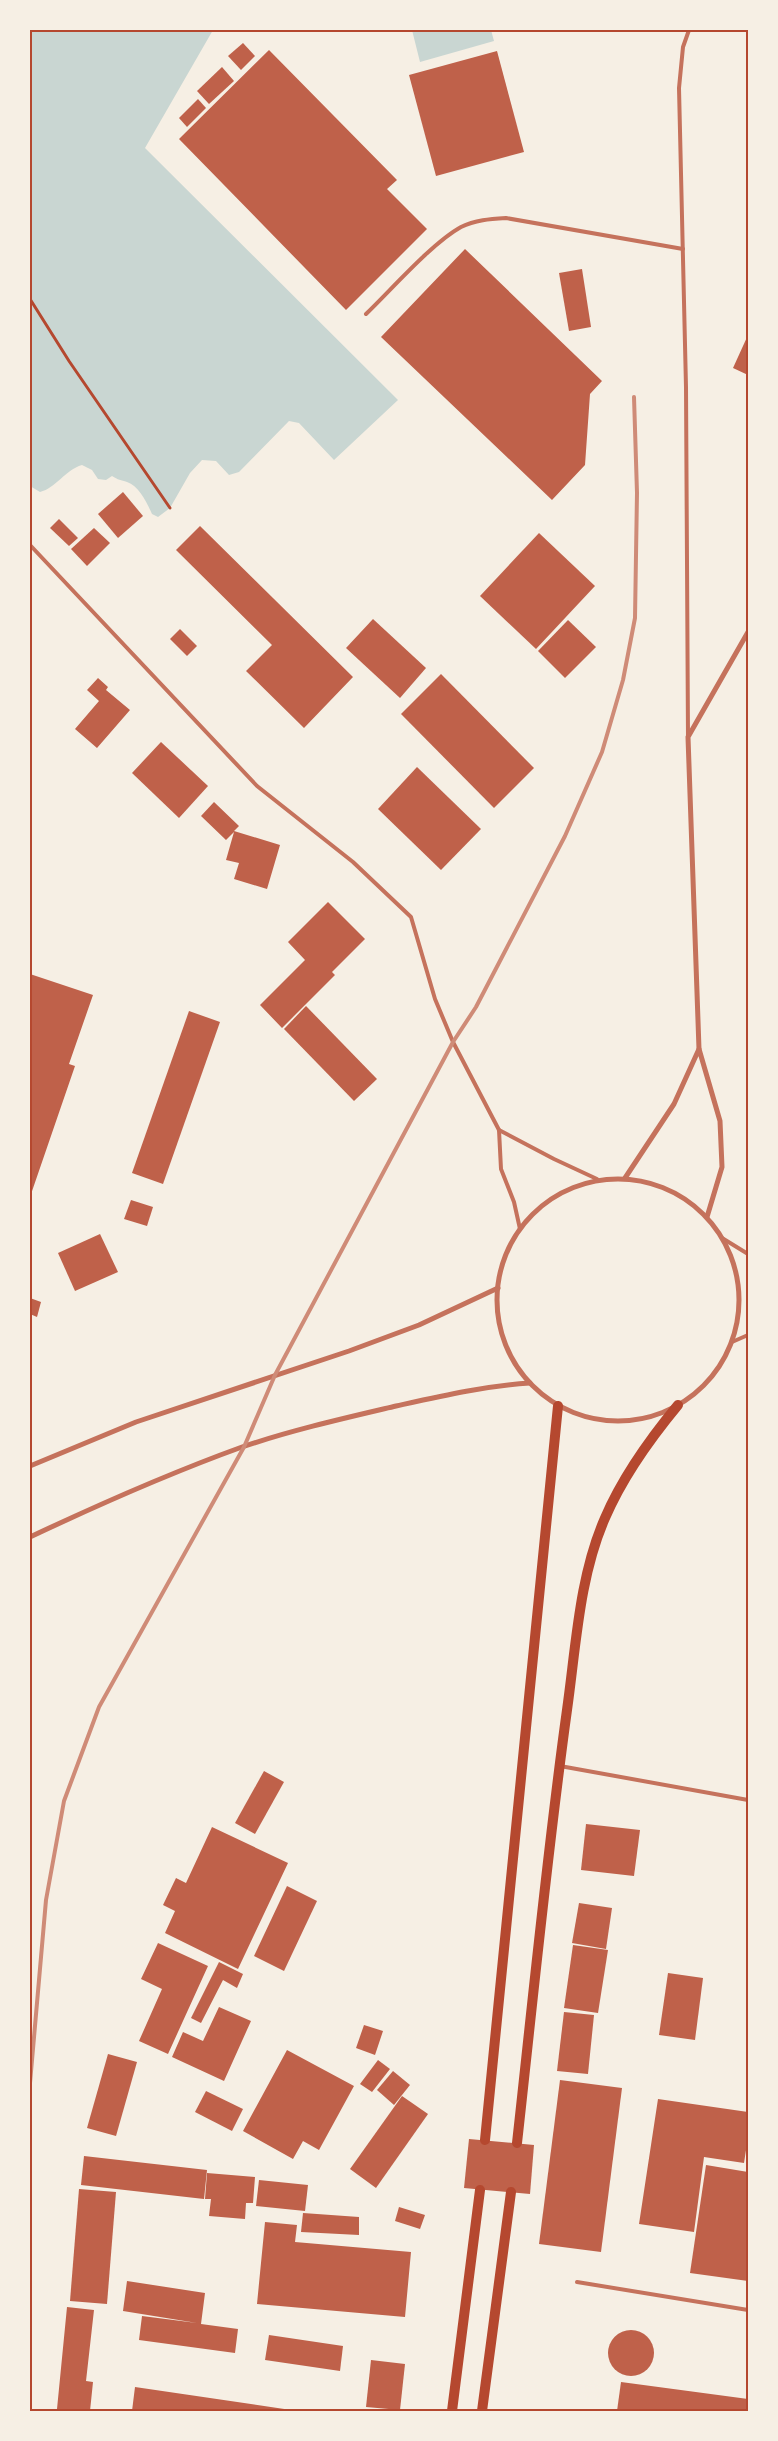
<svg xmlns="http://www.w3.org/2000/svg" width="778" height="2441" viewBox="0 0 778 2441" font-family="Roboto,sans-serif">
<style>
.water{fill:#c9d6d2}
.building{fill:#bf614a}
.lines{fill:none;stroke-linecap:round;stroke-linejoin:round}
.path{stroke:#b5482f;stroke-width:3}
.service{stroke:#c5725c;stroke-width:4}
.minor{stroke:#c5725c;stroke-width:5}
.secondary{stroke:#b5482f;stroke-width:10}
.rail{stroke:#cf8b77;stroke-width:4}
.neatline{fill:none;stroke:#b5482f;stroke-width:2}
</style>
<rect width="100%" height="100%" fill="#f6efe4"/>
<g class="water">
<path d="M30 30H213L145 148 398 400 334 460 299 423 289 421 239 472 229 475 216 461 202 460 190 473 170 508 158 517 152 514C147 503 139 486 127 482 121 480 118 480 112 476L106 480 98 479 92 470 82 465C65 470 56 488 40 492L30 486Z"/>
<polygon points="412,30 491,30 494,41 420,62"/>
</g>
<g class="building">
<polygon points="243,43 255,56 241,70 228,56"/>
<polygon points="269,50 397,180 387,189 427,229 346,310 179,139"/>
<polygon points="497,51 524,152 436,176 409,75"/>
<polygon points="222,67 234,81 209,104 197,91"/>
<polygon points="198,99 206,108 187,127 179,118"/>
<polygon points="465,249 602,381 590,394 585,465 552,500 381,337"/>
<polygon points="582,269 591,327 569,331 559,273"/>
<polygon points="748,335 748,375 733,368"/>
<polygon points="123,492 143,516 118,538 98,514"/>
<polygon points="59,519 78,538 69,546 50,528"/>
<polygon points="200,526 353,677 304,728 246,671 272,645 176,550"/>
<polygon points="94,528 110,543 87,566 71,549"/>
<polygon points="539,533 595,586 536,649 480,596"/>
<polygon points="373,619 426,668 400,698 346,648"/>
<polygon points="568,620 596,647 565,678 538,651"/>
<polygon points="180,629 197,646 187,656 170,639"/>
<polygon points="441,674 534,768 494,808 401,714"/>
<polygon points="98,678 108,687 106,690 130,710 97,748 75,729 99,701 87,690"/>
<polygon points="161,742 208,786 179,818 132,773"/>
<polygon points="417,767 481,829 441,870 378,809"/>
<polygon points="214,802 239,826 234,831 280,845 267,889 234,879 239,863 226,860 234,832 226,840 201,816"/>
<polygon points="328,902 365,939 332,972 335,975 282,1028 260,1005 305,960 288,942"/>
<polygon points="30,974 93,995 69,1064 75,1066 30,1197"/>
<polygon points="306,1006 377,1079 354,1101 284,1029"/>
<polygon points="189,1011 220,1022 163,1184 132,1173"/>
<polygon points="131,1200 153,1207 147,1226 124,1219"/>
<polygon points="100,1234 118,1272 75,1291 58,1253"/>
<polygon points="30,1298 41,1302 37,1317 30,1314"/>
<polygon points="264,1771 284,1782 255,1834 235,1823"/>
<polygon points="586,1824 640,1830 634,1876 581,1870"/>
<polygon points="212,1827 288,1863 238,1969 165,1933 175,1911 163,1905 176,1878 186,1883"/>
<polygon points="287,1886 317,1901 284,1971 254,1956"/>
<polygon points="579,1903 612,1908 606,1949 572,1943"/>
<polygon points="158,1943 208,1966 168,2054 139,2041 162,1989 141,1979"/>
<polygon points="573,1945 608,1950 598,2013 564,2008"/>
<polygon points="219,1962 243,1974 237,1988 223,1980 201,2023 191,2018"/>
<polygon points="668,1973 703,1978 695,2040 659,2035"/>
<polygon points="219,2007 251,2021 224,2081 172,2057 183,2032 203,2041"/>
<polygon points="564,2012 594,2015 588,2074 557,2071"/>
<polygon points="364,2025 383,2031 375,2055 356,2048"/>
<polygon points="287,2050 354,2086 319,2150 303,2141 293,2159 243,2131"/>
<polygon points="108,2054 137,2062 116,2136 87,2128"/>
<polygon points="378,2060 390,2069 372,2092 360,2084"/>
<polygon points="393,2071 410,2085 394,2105 377,2090"/>
<polygon points="560,2080 622,2088 601,2252 539,2244"/>
<polygon points="206,2091 243,2109 232,2131 195,2112"/>
<polygon points="402,2096 428,2114 376,2188 350,2169"/>
<polygon points="658,2099 748,2112 748,2137 744,2163 704,2157 694,2232 639,2224"/>
<polygon points="469,2139 534,2145 530,2194 464,2188"/>
<polygon points="84,2156 207,2170 204,2199 81,2185"/>
<polygon points="706,2165 748,2172 748,2281 690,2273"/>
<polygon points="207,2173 255,2177 253,2203 246,2203 245,2219 209,2216 211,2199 205,2199"/>
<polygon points="259,2180 308,2185 305,2211 256,2206"/>
<polygon points="79,2189 116,2192 107,2304 70,2301"/>
<polygon points="399,2207 425,2215 420,2229 395,2221"/>
<polygon points="303,2213 359,2217 359,2235 301,2232"/>
<polygon points="265,2222 297,2225 295,2242 411,2252 405,2317 257,2304"/>
<polygon points="127,2281 205,2293 201,2324 238,2329 235,2353 139,2340 142,2316 197,2323 123,2311"/>
<polygon points="67,2307 94,2310 86,2381 93,2382 90,2411 57,2409"/>
<circle cx="631" cy="2353" r="23"/>
<polygon points="269,2335 343,2346 340,2371 265,2360"/>
<polygon points="371,2360 405,2364 400,2410 366,2407"/>
<polygon points="621,2382 748,2399 748,2411 617,2411"/>
<polygon points="135,2387 291,2410 291,2411 132,2411"/>
</g>
<g class="lines">
<polyline class="path" points="30,299 69,361 170,508"/>
<g class="service">
<path d="M366 314C391 290 432 243 461 227 475 220 490 219 506 218L683 249"/>
<polyline points="30,545 257,786 353,862 411,917 435,999 453,1042 499,1130 501,1169 514,1202 520,1229"/>
<polyline points="688,737 686,387 679,88 683,47 689,30"/>
<polyline points="499,1130 554,1159 597,1179"/>
<polyline points="722,1238 748,1254"/>
<polyline points="732,1342 748,1335"/>
<polyline points="560,1766 748,1800"/>
<polyline points="577,2282 748,2310"/>
</g>
<g class="minor">
<polyline points="699,1049 688,737 748,632"/>
<polyline points="625,1178 674,1104 699,1049 720,1121 722,1167 707,1217"/>
<circle cx="618" cy="1300" r="121"/>
<polyline points="30,1466 136,1422 349,1351 419,1325 498,1288"/>
<path d="M30 1537C100 1504 170 1473 242 1447 292 1430 345 1418 396 1406 441 1396 484 1386 530 1383"/>
</g>
<g class="secondary">
<polyline points="485,2140 558,1406"/>
<path d="M517 2143C533 1999 547 1854 567 1710 576 1647 579 1577 605 1518 623 1476 649 1440 678 1405"/>
<polyline points="452,2411 480,2190"/>
<polyline points="482,2411 511,2192"/>
</g>
<polyline class="rail" points="30,2083 46,1900 64,1801 99,1707 244,1447 275,1375 453,1042 476,1007 565,836 602,752 623,680 635,618 637,493 634,397"/>
</g>
<rect width="778" height="2441" fill="none" stroke="#f6efe4" stroke-width="62"/>
<rect x="31" y="31" width="716" height="2379" class="neatline"/>
</svg>
